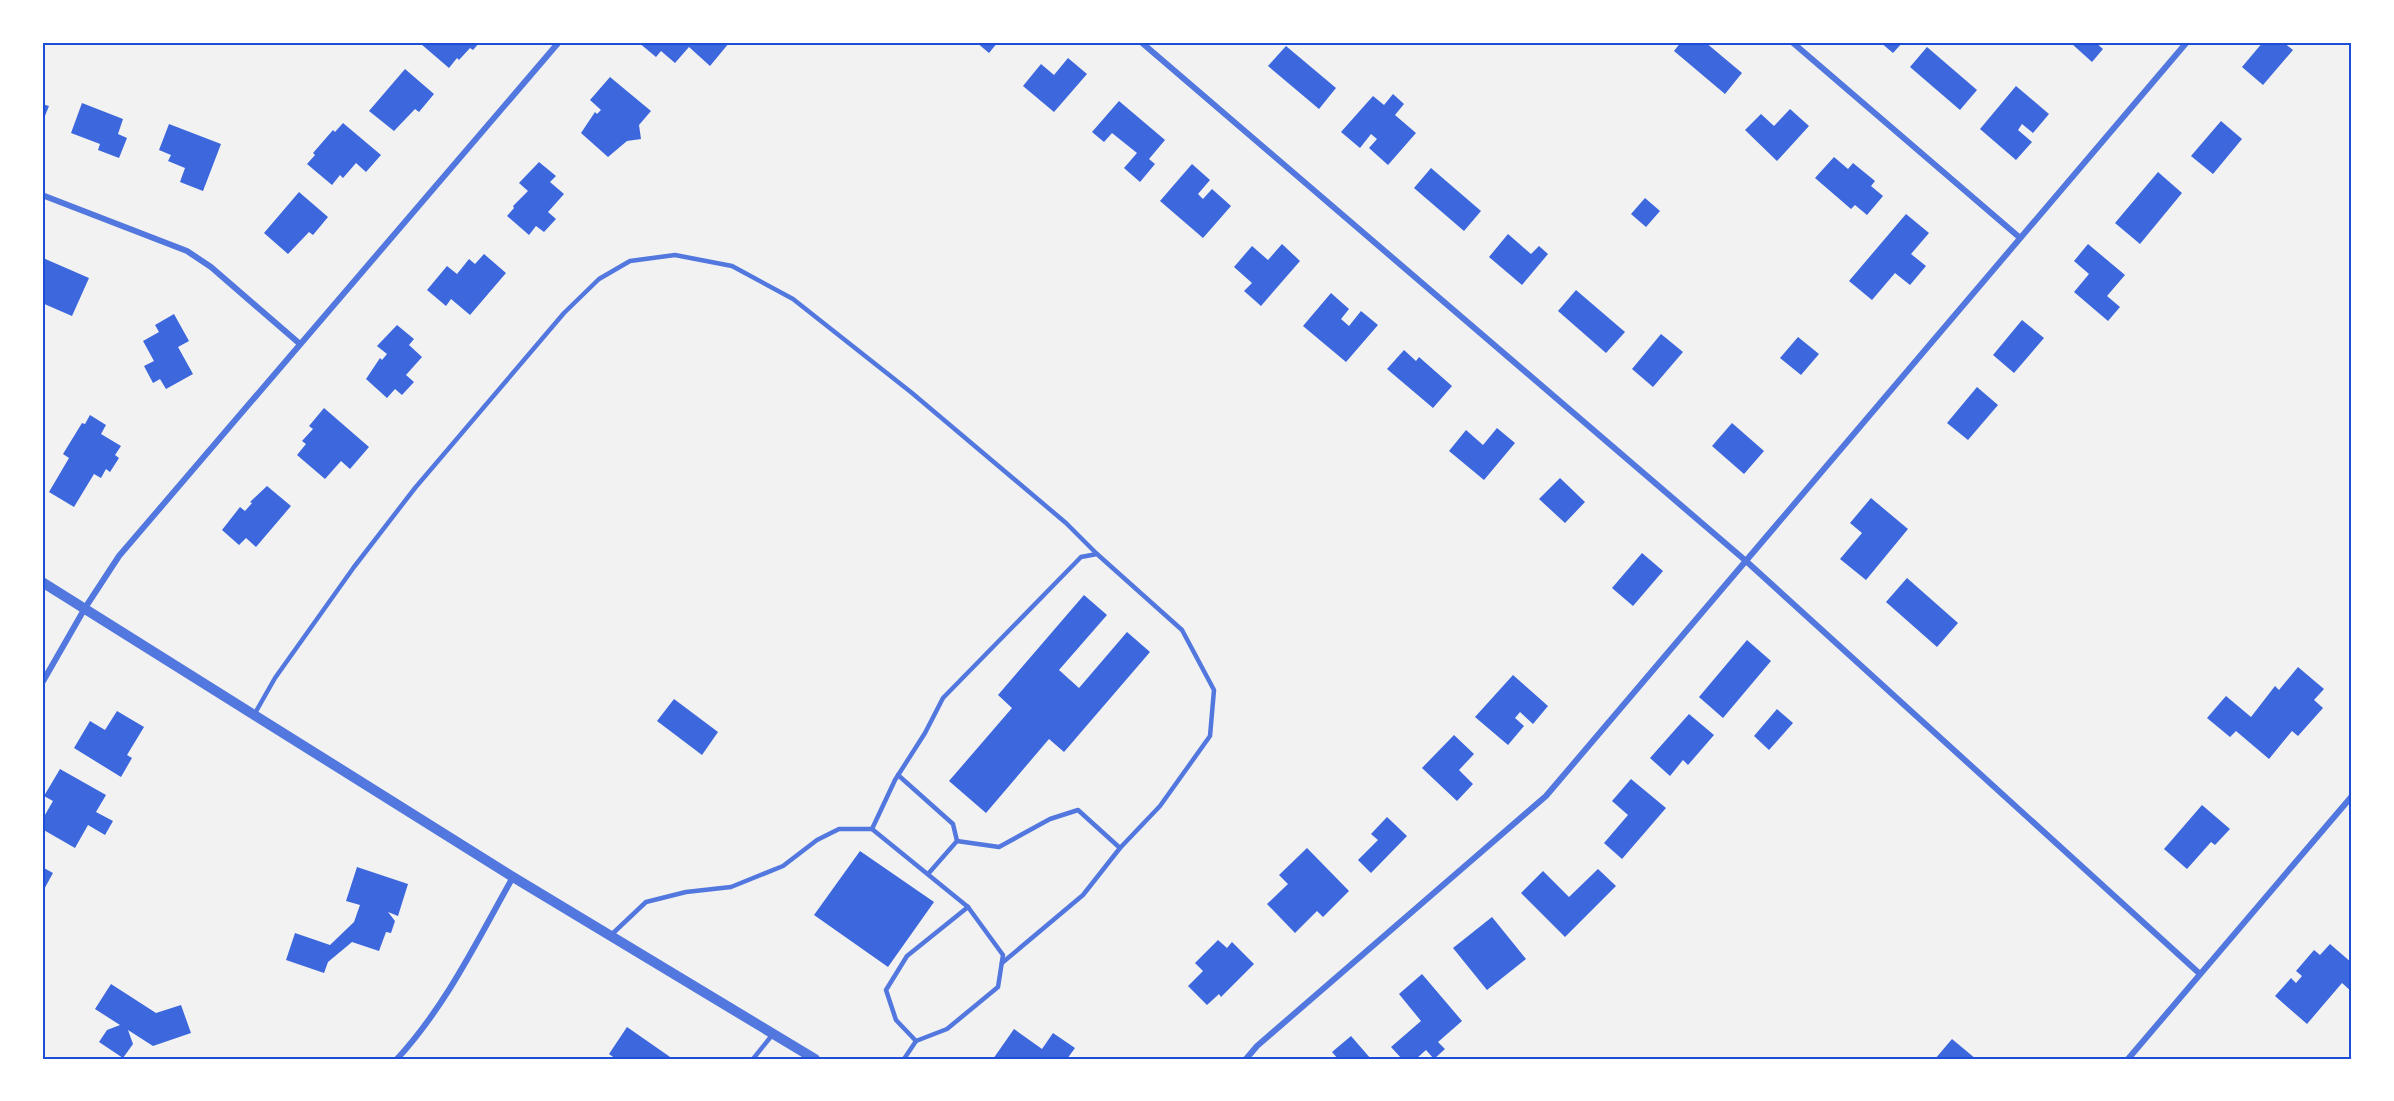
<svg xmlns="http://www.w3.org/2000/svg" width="2394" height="1101" viewBox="0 0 2394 1101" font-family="Overpass,sans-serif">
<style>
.building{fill:#3d67dc}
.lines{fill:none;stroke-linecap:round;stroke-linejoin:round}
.service{stroke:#5277de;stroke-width:4.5}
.minor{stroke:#5277de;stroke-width:6}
.tertiary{stroke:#5277de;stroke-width:10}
.neatline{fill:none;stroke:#1d4ed8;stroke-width:2}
</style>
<rect width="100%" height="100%" fill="#f2f2f2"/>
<g class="building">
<polygon points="423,42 480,42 473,50 470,48 459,60 457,58 449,68 421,44"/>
<polygon points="638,42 728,42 729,43 710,66 689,47 675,63 661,51 656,57"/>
<polygon points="976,42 998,42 989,53"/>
<polygon points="1681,42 1705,42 1742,73 1725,94 1674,51"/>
<polygon points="1880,42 1903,42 1893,53"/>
<polygon points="2073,42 2095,42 2103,49 2092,62 2072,44"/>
<polygon points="2263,42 2283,42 2293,50 2263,85 2242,67"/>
<polygon points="1286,46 1336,88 1319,109 1268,66"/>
<polygon points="1927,47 1977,90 1960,110 1910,67"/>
<polygon points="1068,58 1087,74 1054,112 1023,86 1041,64 1054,75"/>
<polygon points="405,69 434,94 419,112 415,109 394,131 369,111"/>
<polygon points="610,77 651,111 639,125 641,139 627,141 608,157 581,133 595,112 597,114 601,110 590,100"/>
<polygon points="2016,86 2049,114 2033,133 2022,124 2018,130 2032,142 2016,160 1980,129"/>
<polygon points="1393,94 1404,104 1395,115 1416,133 1388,165 1369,148 1377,139 1371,134 1360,148 1341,132 1373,96 1384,105"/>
<polygon points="1119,101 1165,140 1149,159 1155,164 1140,182 1124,168 1137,153 1112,133 1104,142 1092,132"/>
<polygon points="82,103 123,119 118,134 127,138 119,158 98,150 100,144 71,133"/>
<polygon points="42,104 49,106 42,123"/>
<polygon points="1790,109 1809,126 1777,161 1745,130 1761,114 1774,126"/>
<polygon points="2221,121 2242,139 2213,174 2191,156"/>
<polygon points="343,123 381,155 366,172 356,163 343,178 340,175 332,185 307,164 315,155 313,153 333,130 335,132"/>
<polygon points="169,124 221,144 203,191 180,182 185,168 168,161 171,155 159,150"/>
<polygon points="1834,157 1848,169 1853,163 1875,181 1871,186 1883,196 1867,215 1855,205 1851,209 1815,178"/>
<polygon points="539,162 556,176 550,182 564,194 548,212 556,219 544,232 536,226 529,235 507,216 514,208 513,206 528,191 519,183"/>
<polygon points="1192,164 1210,180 1198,194 1203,199 1212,189 1231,206 1203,238 1160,201"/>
<polygon points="1431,168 1481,211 1464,231 1414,188"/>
<polygon points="2158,172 2182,193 2140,244 2115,223"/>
<polygon points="299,192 328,217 313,235 309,232 288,254 264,233"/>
<polygon points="1645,198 1660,211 1646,227 1631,214"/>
<polygon points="1906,214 1929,233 1911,254 1926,266 1910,285 1895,273 1872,300 1849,281"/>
<polygon points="1508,234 1531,254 1539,246 1548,254 1522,285 1489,257"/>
<polygon points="1282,244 1300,261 1261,306 1244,291 1252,283 1234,267 1252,246 1268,260"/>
<polygon points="2088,244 2125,275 2107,296 2120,307 2108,321 2074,292 2089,274 2074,261"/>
<polygon points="484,254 506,273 470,315 451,299 446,306 427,290 447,266 457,274 469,259 475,264"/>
<polygon points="43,258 89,278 72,316 42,303"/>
<polygon points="1576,290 1625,332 1606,353 1558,311"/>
<polygon points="1331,293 1349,309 1341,319 1349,326 1361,311 1378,325 1346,362 1303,326"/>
<polygon points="174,314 189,341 178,347 193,374 166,389 160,379 153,383 144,366 154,361 143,341 159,332 155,325"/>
<polygon points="2022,320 2044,338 2014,373 1993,355"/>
<polygon points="397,325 414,339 409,345 422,357 406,375 414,382 402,395 395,389 387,398 366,379 380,358 382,360 387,354 377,346"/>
<polygon points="1661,334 1683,352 1653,387 1632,369"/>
<polygon points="1798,337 1819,354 1801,375 1780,358"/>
<polygon points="1404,350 1416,361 1419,357 1452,386 1433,408 1387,369"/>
<polygon points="1977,387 1998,405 1968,440 1947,423"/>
<polygon points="324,408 369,447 350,469 341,461 325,479 297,455 306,444 302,441 313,429 309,426"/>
<polygon points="90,415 106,425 101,434 121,446 115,455 119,458 110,472 106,469 101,478 94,474 74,507 49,492 69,458 63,454 82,423 85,424"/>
<polygon points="1732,423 1764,451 1744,474 1712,446"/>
<polygon points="1497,428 1515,443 1484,480 1449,451 1466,430 1483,445"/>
<polygon points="1560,478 1585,502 1565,523 1539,499"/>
<polygon points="267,486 291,506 256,547 246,538 239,545 222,530 240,507 245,511 252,503 250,502"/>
<polygon points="1871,498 1908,529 1866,580 1840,559 1862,533 1850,523"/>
<polygon points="1642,553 1663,571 1633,606 1612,588"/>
<polygon points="1907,578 1958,623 1937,647 1886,602"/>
<polygon points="1084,595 1107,615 1059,670 1079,688 1127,632 1150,652 1064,752 1049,739 986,813 949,781 1012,708 998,695"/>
<polygon points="1747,640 1771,661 1723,718 1699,697"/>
<polygon points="2298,667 2324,689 2314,700 2323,708 2298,736 2292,731 2269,759 2236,731 2230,737 2207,718 2226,696 2251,717 2275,686 2279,690"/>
<polygon points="1513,675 1548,706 1533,724 1520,712 1515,718 1524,726 1508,745 1475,717"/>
<polygon points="674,699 718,732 702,755 657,721"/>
<polygon points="1777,709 1793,723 1769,750 1754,736"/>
<polygon points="117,711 144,727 127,755 132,758 121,777 74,748 90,721 105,730"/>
<polygon points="1689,714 1714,735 1688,765 1683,760 1670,776 1650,758"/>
<polygon points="1454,735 1474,754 1459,770 1473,784 1457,801 1422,768"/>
<polygon points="60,769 106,795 96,812 113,821 105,835 88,825 75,848 42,829 42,820 53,801 44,796"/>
<polygon points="1631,779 1666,808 1622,859 1604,843 1628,815 1612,801"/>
<polygon points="2202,805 2230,829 2215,845 2211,842 2187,869 2164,849"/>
<polygon points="1387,817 1407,836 1371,873 1358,860 1378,840 1371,834"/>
<polygon points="1307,848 1349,891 1323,917 1317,911 1295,933 1267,904 1288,884 1279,875"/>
<polygon points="860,851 934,902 888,967 814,915"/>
<polygon points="42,867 53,873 42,893"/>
<polygon points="357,867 408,884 398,916 388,912 395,921 391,933 386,932 379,951 352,942 328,962 324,973 286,960 295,933 330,945 354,922 360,905 346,901"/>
<polygon points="1598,869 1616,886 1565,937 1521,893 1543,871 1569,897"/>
<polygon points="1492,917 1526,959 1487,990 1453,948"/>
<polygon points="1218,940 1227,948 1232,942 1254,964 1221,997 1219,994 1207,1005 1188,986 1203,971 1195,963"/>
<polygon points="2330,944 2352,963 2352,992 2342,983 2307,1024 2275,996 2291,978 2296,983 2302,976 2296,971 2314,950 2320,955"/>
<polygon points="1422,974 1462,1021 1438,1042 1445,1049 1434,1059 1426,1050 1416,1059 1402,1059 1391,1047 1421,1021 1399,994"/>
<polygon points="111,984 156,1013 181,1005 191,1033 153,1046 128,1030 133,1044 123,1058 99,1042 107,1030 120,1025 95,1009"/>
<polygon points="627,1027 673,1059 616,1059 609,1054"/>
<polygon points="1014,1029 1042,1049 1053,1033 1075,1048 1067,1059 993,1059"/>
<polygon points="1351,1036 1371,1059 1338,1059 1332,1052"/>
<polygon points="1952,1039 1976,1059 1935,1059"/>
</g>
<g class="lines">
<g class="service">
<polyline points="254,715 275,678 354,567 415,488 564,313 599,279 630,261 675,255 732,266 793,299 912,393 1066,523 1097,554"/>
<polyline points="898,775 953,824 957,841 928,874"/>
<polyline points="872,829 895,780 925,733 943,698 1081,557 1097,554 1182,630 1214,690 1210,736 1160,806 1120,848 1083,895 1002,963"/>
<polyline points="957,841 999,847 1050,819 1078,810 1120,848"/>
<polyline points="610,936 646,902 686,892 731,887 783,866 817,840 839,829 872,829 968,907 1003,955 998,987 947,1029 916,1041 904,1059"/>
<polyline points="916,1041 896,1020 886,990 907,956 968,907"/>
<polyline points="753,1059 773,1034"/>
</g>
<g class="minor">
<polyline points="1141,42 1746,561 2200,974"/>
<polyline points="1792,42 2019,237"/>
<polyline points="42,195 187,251 211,267 300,344"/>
<polyline points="42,683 85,608 119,556 559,42"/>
<path d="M397 1059C446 1006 478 939 513 877"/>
<polyline points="1246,1059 1257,1046 1546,796 2187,42"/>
<polyline points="2128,1059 2352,796"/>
</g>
<polyline class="tertiary" points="42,582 513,877 815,1059"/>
</g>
<rect width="2394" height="1101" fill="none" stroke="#ffffff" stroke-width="87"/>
<rect x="44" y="44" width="2306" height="1014" class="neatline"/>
</svg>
